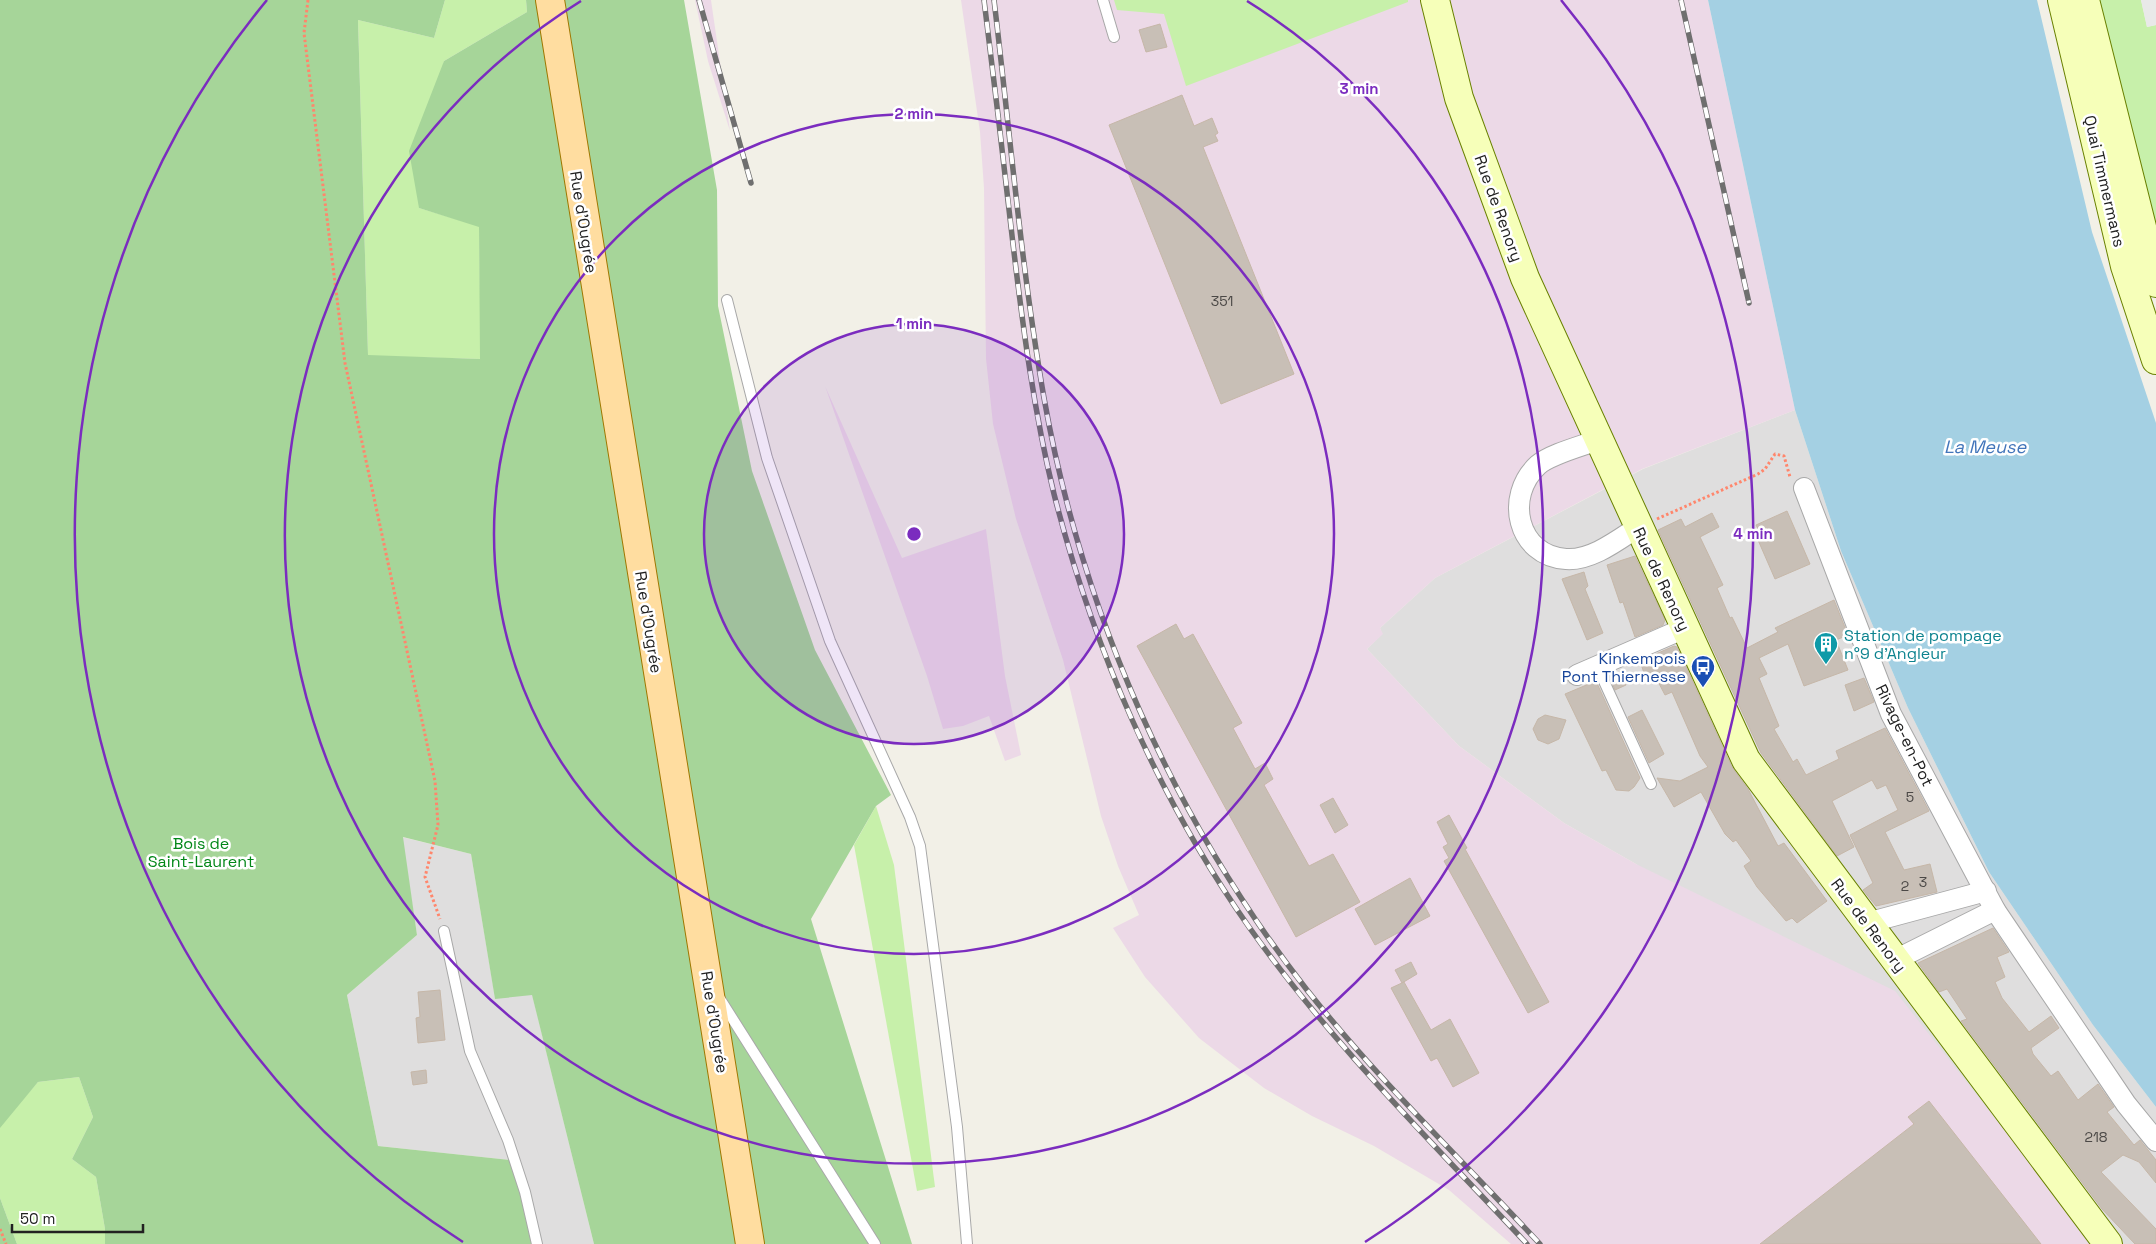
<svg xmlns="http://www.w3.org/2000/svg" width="2156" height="1244" viewBox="0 0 2156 1244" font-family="'Space Grotesk',sans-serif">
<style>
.residential{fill:#dfdede}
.industrial{fill:#ecd9e7}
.grass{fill:#c7f0aa}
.forest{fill:#a6d599}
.parking{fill:#e9e9e9}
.water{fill:#a4d0e3}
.building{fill:#c8bfb6;stroke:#c6b7a8}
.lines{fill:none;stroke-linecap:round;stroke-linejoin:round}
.lane-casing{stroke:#a8a8a8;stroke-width:12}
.street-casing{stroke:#a8a8a8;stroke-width:22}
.secondary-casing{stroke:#698100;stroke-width:30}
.primary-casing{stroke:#9f7700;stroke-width:30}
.path{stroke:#ff866c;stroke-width:3;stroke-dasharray:2.5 2.5;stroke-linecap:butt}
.lane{stroke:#fff;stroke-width:10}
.street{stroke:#fff;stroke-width:20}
.secondary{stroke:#f6ffb9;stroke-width:28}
.primary{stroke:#ffdda0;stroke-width:28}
.rail-casing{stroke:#6f6f6f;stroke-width:5.5}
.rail{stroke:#fff;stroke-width:4;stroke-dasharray:11;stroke-linecap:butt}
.ring{fill:none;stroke:#7b2cbf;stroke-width:2.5}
.labels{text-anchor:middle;stroke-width:5;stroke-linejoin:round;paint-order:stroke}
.number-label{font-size:14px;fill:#4b4846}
.street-label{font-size:16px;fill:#212121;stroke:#fff}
.culture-label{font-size:16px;fill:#0d838f;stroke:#fff;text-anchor:start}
.transit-label{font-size:16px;fill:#164399;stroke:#fff;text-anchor:end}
.park-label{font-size:16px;fill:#028718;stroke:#fff}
.water-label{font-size:18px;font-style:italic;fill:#4376bb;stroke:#fff}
.centre{fill:#7b2cbf;stroke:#fff;stroke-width:2.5}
.ring-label{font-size:15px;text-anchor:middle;font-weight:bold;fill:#7b2cbf;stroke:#fff;stroke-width:5;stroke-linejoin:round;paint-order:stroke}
</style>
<rect width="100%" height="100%" fill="#f2f0e7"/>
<g class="residential">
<polygon points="1795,410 1841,551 1908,708 1989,872 2093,1025 2156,1107 2156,1244 2094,1244 1636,864 1564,823 1459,746 1367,649 1382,634 1380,628 1435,578 1643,469"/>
<polygon points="402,837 471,854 495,998 532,994 594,1244 535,1244 511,1160 378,1146 347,995 417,935"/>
</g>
<g class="industrial">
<polygon points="695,0 711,0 730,131 708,61"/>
<polygon points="961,0 1708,0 1795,410 1642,469 1435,578 1380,628 1383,634 1367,649 1459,746 1564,823 1636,864 1895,991 2094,1244 1511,1244 1449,1190 1374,1146 1312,1116 1264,1088 1199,1038 1145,977 1113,928 1139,915 1118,866 1101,816 1063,660 1016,519 993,424 986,359 984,188 980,132"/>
<polygon points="825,386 902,558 986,529 1005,676 1021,755 1005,761 989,716 963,726 943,729 927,676"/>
</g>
<g class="grass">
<polygon points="445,0 526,0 527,12 444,61 419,208 479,226 481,359 368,356 358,20 434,38"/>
<polygon points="1114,0 1408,0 1408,2 1186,86 1164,14 1117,10"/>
<polygon points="2099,0 2141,0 2147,27 2156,25 2156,237"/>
<polygon points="876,806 894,865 935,1187 917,1191 854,845"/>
<polygon points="79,1077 93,1117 72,1159 96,1177 105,1229 105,1244 17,1244 0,1198 0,1125 38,1082"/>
</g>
<g class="forest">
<polygon points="0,0 445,0 434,38 358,20 368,355 480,359 479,227 419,208 409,151 444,61 527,12 526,0 684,0 717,190 718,306 752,471 815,650 891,795 876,806 811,919 912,1244 594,1244 532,995 495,999 471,854 403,837 417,935 347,995 378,1146 511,1160 535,1244 105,1244 105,1229 96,1177 72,1159 93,1117 79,1077 38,1082 0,1128"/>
<polygon points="0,1198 17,1244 0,1244"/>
</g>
<polygon class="parking" points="2141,0 2156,0 2156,25 2147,27"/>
<polygon class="water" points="1708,0 2037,0 2092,232 2156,423 2156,1107 2093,1025 1989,872 1908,708 1841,551 1795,410"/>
<g class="building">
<polygon points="1160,24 1167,47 1146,52 1139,30"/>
<polygon points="1182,95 1194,126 1212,118 1218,133 1215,135 1218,141 1203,147 1294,374 1221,404 1109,125"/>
<polygon points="1787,511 1810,564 1775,579 1758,540 1763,538 1756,525"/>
<polygon points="1712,513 1719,527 1700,537 1723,585 1717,588 1730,618 1732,617 1747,648 1778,632 1775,628 1834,600 1848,635 1836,640 1848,670 1804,686 1788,644 1759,658 1767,674 1759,678 1779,726 1774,729 1793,762 1797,759 1806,775 1839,759 1836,751 1885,728 1929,811 1885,832 1904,870 1930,864 1937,892 1876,906 1863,890 1873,883 1850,835 1898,810 1886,785 1877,789 1872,780 1832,801 1854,847 1837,856 1761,753 1658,530 1681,519 1685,527"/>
<polygon points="1635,556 1665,620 1663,625 1635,637 1623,602 1620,603 1607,565"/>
<polygon points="1584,572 1588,586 1585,589 1603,633 1587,640 1562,579"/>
<polygon points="1176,624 1184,639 1193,634 1242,723 1233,728 1255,769 1265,763 1273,779 1264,785 1309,866 1333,854 1360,902 1296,937 1137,646"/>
<polygon points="1674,646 1677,647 1732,767 1748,789 1778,846 1784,843 1827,901 1797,923 1792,918 1786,921 1757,887 1744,866 1751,861 1736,840 1733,842 1725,834 1701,792 1674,807 1657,778 1680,781 1708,767 1700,756 1672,692 1665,695 1653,672 1645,676 1640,661"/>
<polygon points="1620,672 1626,685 1615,690 1609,676"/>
<polygon points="1864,678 1874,702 1854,711 1845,685"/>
<polygon points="1596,681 1640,778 1634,787 1629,791 1616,790 1606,770 1602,771 1565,694"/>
<polygon points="1642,710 1664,754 1649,763 1628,717"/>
<polygon points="1545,715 1566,720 1559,739 1548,744 1538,740 1533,729 1538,719"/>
<polygon points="1333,798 1348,825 1335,833 1320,805"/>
<polygon points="1449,815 1467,848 1465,849 1549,1002 1528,1013 1444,861 1449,858 1443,847 1448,844 1437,822"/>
<polygon points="1410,878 1430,916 1375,945 1355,909"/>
<polygon points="1993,928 2009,952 1997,957 2005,977 1995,982 2002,998 2029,1032 2051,1016 2059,1028 2031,1048 2033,1054 2051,1076 2058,1071 2078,1100 2098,1084 2114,1107 2107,1112 2134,1145 2140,1140 2156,1160 2156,1183 2139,1162 2123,1155 2101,1172 2156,1229 2156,1244 2135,1244 2102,1209 1961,1021 1967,1019 1947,989 1939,992 1918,963"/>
<polygon points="1411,962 1417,974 1402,983 1395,970"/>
<polygon points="1404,982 1431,1030 1450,1019 1479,1073 1453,1087 1437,1058 1431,1061 1391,988"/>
<polygon points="440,990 445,1040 418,1043 416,1018 420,1017 418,992"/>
<polygon points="426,1070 427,1083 413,1085 411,1072"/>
<polygon points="1929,1101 2041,1244 1760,1244 1914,1124 1908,1117"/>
</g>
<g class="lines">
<g class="lane-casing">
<g id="lane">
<polyline points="1103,0 1114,37"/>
<polyline points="727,300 767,458 830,641 910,817 920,846 957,1127 967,1244"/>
<polyline points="1597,666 1651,784"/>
<polyline points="444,931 470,1051 508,1140 525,1192 537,1244"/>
<polyline points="720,999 875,1244"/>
</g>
</g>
<g class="street-casing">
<g id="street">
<path d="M1598 440C1582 446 1551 454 1538 465 1504 496 1517 556 1566 559 1591 561 1618 540 1638 527"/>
<polyline points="1804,488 1891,714 1995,910 2126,1104 2156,1141"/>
<polyline points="1577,675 1685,628"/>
<polyline points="1867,923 1986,891"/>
<polyline points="1895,960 1995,910"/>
</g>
</g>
<g class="secondary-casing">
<g id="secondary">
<polyline points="1435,0 1459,98 1525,278 1746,760 2108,1244"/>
<polyline points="2062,0 2125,266 2156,360"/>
<polyline points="2085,0 2156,283"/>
</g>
</g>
<g class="primary-casing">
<polyline id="primary" points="550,0 750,1244"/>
</g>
<g class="path">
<polyline points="308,0 304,33 345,363 435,781 438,825 425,877 440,919"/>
<polyline points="1657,519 1758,474 1765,469 1775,454 1784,456 1790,477"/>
<polyline points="0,1229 6,1244"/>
</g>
<use href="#lane" class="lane"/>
<use href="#street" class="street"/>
<use href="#secondary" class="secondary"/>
<use href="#primary" class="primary"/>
<g class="rail-casing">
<g id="rail">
<polyline points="699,0 751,183"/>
<path d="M984 0C994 81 1004 163 1013 244 1023 328 1034 412 1054 494 1093 647 1158 798 1249 927 1331 1043 1431 1141 1527 1244"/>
<path d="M994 0C1010 133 1021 266 1044 398 1082 612 1173 819 1307 990 1379 1081 1462 1160 1540 1244"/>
<polyline points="1681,0 1749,303"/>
</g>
</g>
<use href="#rail" class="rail"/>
</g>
<circle cx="914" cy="534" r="210" fill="#7b2cbf" fill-opacity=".12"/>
<g class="ring">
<circle cx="914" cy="534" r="210"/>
<circle cx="914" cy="534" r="420"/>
<path d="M1247 1A629 629 0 1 1 581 1"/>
<path d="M463 1242A839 839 0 0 1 267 0M1561 0A839 839 0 0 1 1365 1242"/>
</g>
<defs>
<g id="building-pin" transform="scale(1.25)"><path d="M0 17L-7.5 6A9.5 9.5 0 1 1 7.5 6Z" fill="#0f9aa8" stroke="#fff"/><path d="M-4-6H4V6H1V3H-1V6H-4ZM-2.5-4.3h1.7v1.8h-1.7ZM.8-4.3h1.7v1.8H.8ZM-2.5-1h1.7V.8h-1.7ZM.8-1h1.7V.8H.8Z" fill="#fff"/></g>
<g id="bus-pin" transform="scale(1.25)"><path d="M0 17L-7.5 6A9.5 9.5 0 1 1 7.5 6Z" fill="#1a4fb4" stroke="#fff"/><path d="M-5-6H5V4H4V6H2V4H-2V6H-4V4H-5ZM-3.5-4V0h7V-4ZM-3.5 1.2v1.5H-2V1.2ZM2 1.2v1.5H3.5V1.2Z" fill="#fff"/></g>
</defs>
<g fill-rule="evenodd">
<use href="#building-pin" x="1826" y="644"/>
<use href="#bus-pin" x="1703" y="667"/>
</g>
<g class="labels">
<g class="number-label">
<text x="1222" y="306">351</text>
<text x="1910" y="802">5</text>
<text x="1923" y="887">3</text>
<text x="1905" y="891">2</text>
<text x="2096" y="1142">218</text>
</g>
<g class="street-label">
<text transform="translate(2105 181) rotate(77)" y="6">Quai Timmermans</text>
<text transform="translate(1499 208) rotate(70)" y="6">Rue de Renory</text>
<text transform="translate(584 222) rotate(81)" y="6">Rue d'Ougrée</text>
<text transform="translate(1662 579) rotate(65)" y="6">Rue de Renory</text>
<text transform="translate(649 622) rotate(81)" y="6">Rue d'Ougrée</text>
<text transform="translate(1905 735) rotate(64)" y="6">Rivage-en-Pot</text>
<text transform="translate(1869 925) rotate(53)" y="6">Rue de Renory</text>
<text transform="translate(715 1022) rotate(81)" y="6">Rue d'Ougrée</text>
</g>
<g class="culture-label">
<text x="1844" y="641">Station de pompage<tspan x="1844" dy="18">n°9 d'Angleur</tspan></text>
</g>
<g class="transit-label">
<text x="1686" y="664">Kinkempois<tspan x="1686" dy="18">Pont Thiernesse</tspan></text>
</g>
<g class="park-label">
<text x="201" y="849">Bois de<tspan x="201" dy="18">Saint-Laurent</tspan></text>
</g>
<g class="water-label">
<text x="1985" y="453">La Meuse</text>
</g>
</g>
<circle cx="914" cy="534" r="8" class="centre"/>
<g class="ring-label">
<text x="1359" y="94">3 min</text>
<text x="914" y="119">2 min</text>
<text x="914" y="329">1 min</text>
<text x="1753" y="539">4 min</text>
</g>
<path d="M12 1224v8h131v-8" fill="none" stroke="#212121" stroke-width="2.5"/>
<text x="20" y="1224" font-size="15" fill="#212121" stroke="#ffffff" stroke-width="4" paint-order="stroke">50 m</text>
</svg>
